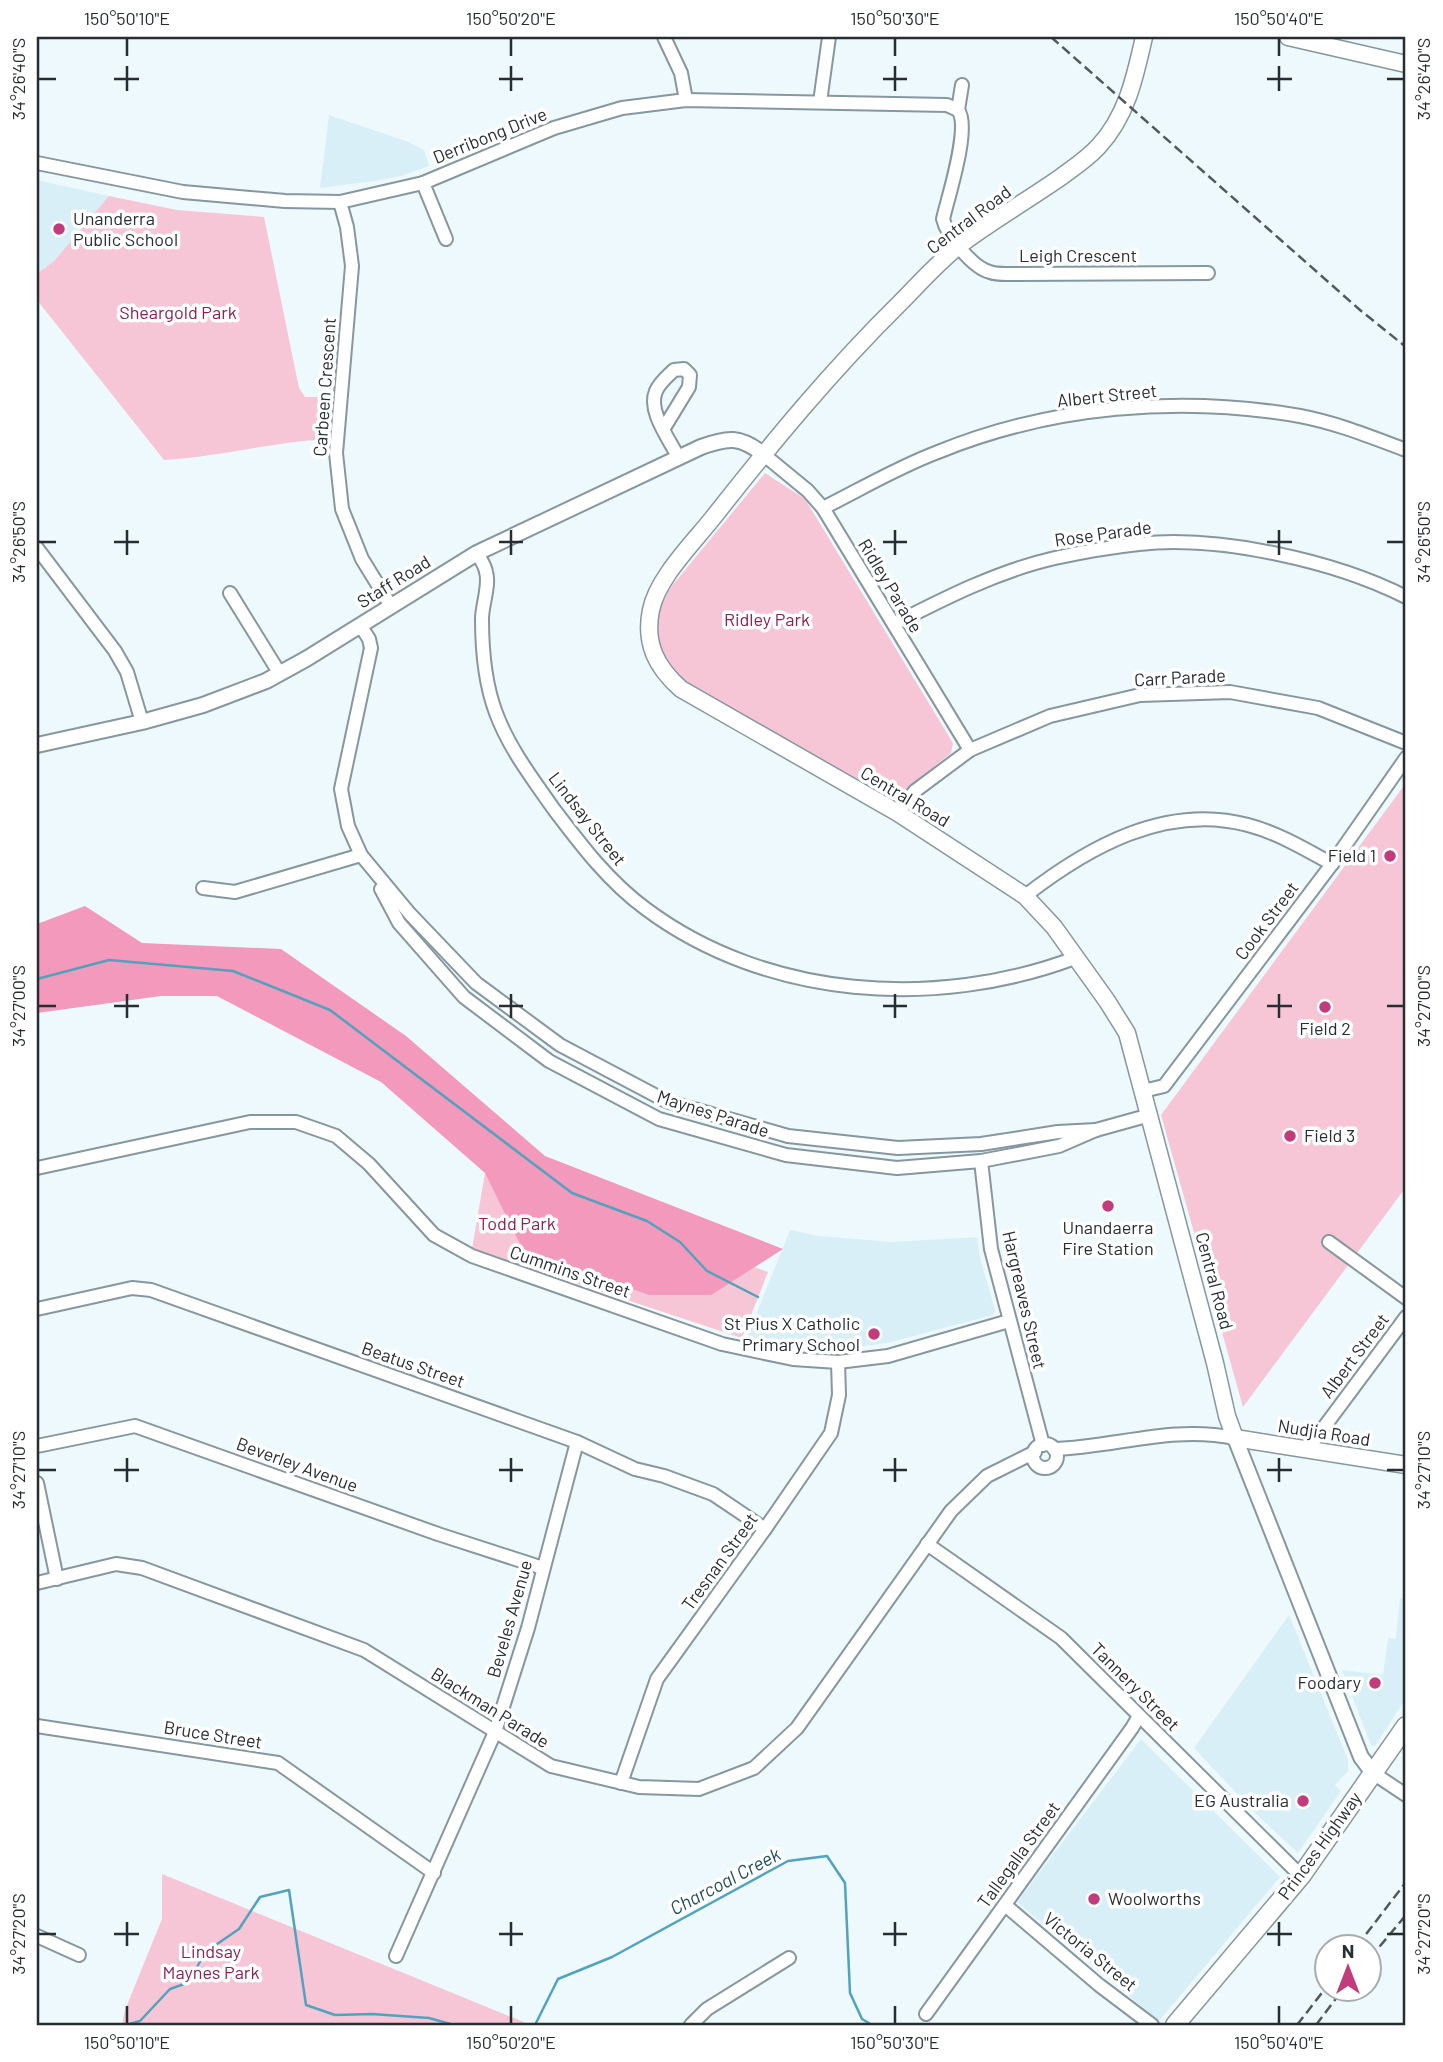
<svg xmlns="http://www.w3.org/2000/svg" width="1443" height="2062" viewBox="0 0 1443 2062" font-family="Barlow,sans-serif">
<style>
.built{fill:#d9eff8}
.green{fill:#f6c6d6}
.forest{fill:#f399bb}
.lines{fill:none;stroke-linecap:round;stroke-linejoin:round}
.stream{stroke:#52a2be;stroke-width:2.5}
.minor-casing{stroke:#86979f;stroke-width:16}
.tertiary-casing{stroke:#86979f;stroke-width:18}
.secondary-casing{stroke:#86979f;stroke-width:19}
.primary-casing{stroke:#86979f;stroke-width:21}
.minor{stroke:#fff;stroke-width:12}
.tertiary{stroke:#fff;stroke-width:14}
.secondary{stroke:#fff;stroke-width:16}
.primary{stroke:#fff;stroke-width:18}
.rail{stroke:#51595c;stroke-width:2.5;stroke-dasharray:10 5;stroke-linecap:butt}
.ticks{fill:none;stroke:#272e31;stroke-width:2.5}
.poi-dot{fill:#c23b7a;stroke:#fff;stroke-width:2.5}
.labels{text-anchor:middle;stroke-width:7;stroke-linejoin:round;paint-order:stroke}
.street-label{font-size:18px;fill:#272e31;stroke:#fff}
.poi-label{font-size:18px;fill:#272e31;stroke:#fff;text-anchor:end}
.park-label{font-size:18px;fill:#8a2254;stroke:#fff}
.water-label{font-size:19px;font-style:italic;fill:#1d4d5e;stroke:#fff}
.neatline{fill:none;stroke:#272e31;stroke-width:2.5}
.ticks-label{font-size:18px;text-anchor:middle;fill:#272e31}
</style>
<rect width="100%" height="100%" fill="#edf9fd"/>
<g class="built">
<polygon points="329,115 406,141 424,150 429,166 401,176 375,181 320,188"/>
<polygon points="37,180 109,196 54,261 37,274"/>
<polygon points="790,1230 819,1236 892,1242 977,1237 979,1254 995,1310 993,1315 887,1343 842,1349 817,1349 747,1337"/>
<polygon points="1400,1598 1406,1599 1406,1698 1375,1746 1371,1745 1342,1670 1383,1675 1388,1638 1396,1639"/>
<polygon points="1289,1615 1348,1760 1348,1771 1335,1785 1341,1791 1298,1853 1256,1814 1194,1748"/>
<polygon points="1141,1739 1280,1877 1159,2021 1017,1902"/>
</g>
<g class="green">
<path d="M109 196 177 210 264 217 299 388 305 397H327V439C272 442 219 457 164 460L37 300V274L54 261Z"/>
<polygon points="765,473 805,499 953,743 951,753 898,796 886,795 686,683 660,654 656,614 671,587"/>
<polygon points="1406,783 1406,1187 1243,1407 1161,1115"/>
<polygon points="485,1173 768,1272 742,1338 472,1249"/>
<polygon points="162,1874 531,2025 122,2025 125,2010 162,1919"/>
</g>
<polygon class="forest" points="85,906 142,943 281,949 406,1036 545,1156 783,1249 711,1295 649,1295 523,1250 485,1173 381,1082 217,996 161,996 37,1013 37,924"/>
<g class="lines">
<g class="stream">
<polyline points="37,979 109,960 233,971 330,1010 572,1193 647,1221 680,1242 707,1271 758,1297"/>
<polyline points="126,2025 140,2021 170,1989 190,1982 204,1953 239,1929 260,1897 289,1890 306,2005 335,2015 372,2014 429,2018 454,2025"/>
<polyline points="535,2025 558,1979 612,1957 788,1861 827,1856 845,1883 850,1993 862,2019 872,2025"/>
</g>
<g class="minor-casing">
<g id="minor">
<polyline points="664,37 681,73 686,100"/>
<path d="M962 85 958 110C971 127 948 197 943 219 947 236 973 268 990 272 995 274 1002 274 1007 274L1208 273"/>
<polyline points="820,102 829,37"/>
<polyline points="37,163 183,192 285,201 340,202 423,183 554,128 622,108 686,100 947,105 958,110"/>
<polyline points="423,183 446,239"/>
<polyline points="340,202 347,227 352,266 336,453 342,509 362,559 391,606"/>
<path d="M664 428 689 387 690 375 684 369 674 370C668 376 660 382 656 391 647 411 670 440 678 457"/>
<polyline points="763,454 808,491 823,508 970,750"/>
<path d="M823 508C861 489 898 467 938 452 1050 406 1180 395 1300 416 1337 423 1371 437 1406 450"/>
<polyline points="37,548 115,651 127,672 142,722"/>
<path d="M477 553C480 559 485 565 486 572 490 585 482 605 482 619 482 649 485 684 496 713 509 748 532 778 553 808 581 845 608 881 646 909 767 999 936 1010 1075 958"/>
<polyline points="230,593 280,674"/>
<path d="M894 624C945 598 998 571 1055 558 1082 552 1111 547 1139 544 1219 535 1335 561 1406 597"/>
<polyline points="360,625 369,639 371,648 341,789 348,826 361,855 410,914 476,983 560,1045 666,1101 788,1136 898,1148 981,1144 1058,1132 1096,1130"/>
<polyline points="898,813 915,791 970,750 1050,716 1140,695 1230,692 1318,708 1406,743"/>
<polyline points="203,888 235,892 361,855"/>
<polyline points="381,889 399,923 464,997 549,1061 659,1119 786,1155 897,1168 981,1161 1059,1146 1096,1130 1150,1115"/>
<path d="M1025 896C1088 847 1166 803 1248 825 1278 833 1305 849 1332 864"/>
<polyline points="1143,1091 1164,1086 1332,864 1406,758"/>
<polyline points="981,1161 991,1249 1043,1445"/>
<polyline points="37,1168 250,1122 296,1122 336,1136 369,1164 434,1235 472,1256 722,1344 793,1359 838,1362 888,1356 1009,1321"/>
<polyline points="1329,1242 1406,1298"/>
<polyline points="37,1309 132,1288 151,1290 577,1442 635,1469 664,1476 713,1494 765,1529"/>
<circle cx="1045" cy="1456" r="12"/>
<polyline points="37,1446 135,1426 438,1534 543,1568"/>
<path d="M1054 1449C1117 1447 1171 1425 1235 1438"/>
<polyline points="1307,1450 1406,1317"/>
<polyline points="37,1483 57,1579"/>
<polyline points="927,1544 1061,1638 1301,1876"/>
<polyline points="37,1583 116,1564 142,1568 364,1650 551,1766 639,1787 699,1789 754,1768 797,1728 951,1511 987,1476 1035,1452"/>
<polyline points="37,1726 278,1763 434,1873"/>
<polyline points="1373,1773 1406,1795"/>
<polyline points="621,1783 657,1679 765,1529 831,1433 839,1395 838,1362"/>
<polyline points="1005,1905 1099,1985 1152,2025"/>
<polyline points="37,1936 79,1955"/>
<polyline points="396,1956 495,1732 528,1628 577,1442"/>
<polyline points="926,2014 1132,1728 1139,1716"/>
<polyline points="691,2025 707,2009 789,1958"/>
</g>
</g>
<g class="tertiary-casing">
<g id="tertiary">
<path d="M37 745 142 722 203 705 266 681 306 659 477 553 701 447C728 437 740 436 763 454"/>
<polyline points="1235,1438 1361,1757 1373,1773"/>
</g>
</g>
<g class="secondary-casing">
<g id="secondary">
<path d="M1144 37C1135 77 1127 116 1098 147 1087 159 1073 168 1061 177 1028 200 992 221 960 245 938 262 919 284 899 304 831 371 771 444 712 519 692 544 657 579 651 610 644 644 657 668 681 689L898 813 1025 896 1054 927 1107 1001 1127 1033 1215 1363 1227 1416 1235 1438 1406 1465"/>
<polyline points="1288,37 1406,64"/>
</g>
</g>
<g class="primary-casing">
<polyline id="primary" points="1175,2025 1301,1876 1406,1726"/>
</g>
<use href="#minor" class="minor"/>
<use href="#tertiary" class="tertiary"/>
<use href="#secondary" class="secondary"/>
<use href="#primary" class="primary"/>
<g class="rail">
<polyline points="1051,37 1360,310 1406,347"/>
<polyline points="1357,1946 1406,1882"/>
<polyline points="1370,1958 1406,1915"/>
<polyline points="1297,2025 1328,1985"/>
<polyline points="1316,2025 1344,1988"/>
</g>
</g>
<path class="ticks" d="M127 38V56M511 38V56M895 38V56M1279 38V56M127 66V91M511 66V91M895 66V91M1279 66V91M38 79H56M114 79H139M499 79H523M883 79H907M1267 79H1292M1387 79H1404M127 530V555M511 530V555M895 530V555M1279 530V555M38 542H56M114 542H139M499 542H523M883 542H907M1267 542H1292M1387 542H1404M127 994V1018M511 994V1018M895 994V1018M1279 994V1018M38 1006H56M114 1006H139M499 1006H523M883 1006H907M1267 1006H1292M1387 1006H1404M127 1458V1482M511 1458V1482M895 1458V1482M1279 1458V1482M38 1470H56M114 1470H139M499 1470H523M883 1470H907M1267 1470H1292M1387 1470H1404M127 1922V1946M511 1922V1946M895 1922V1946M1279 1922V1946M38 1934H56M114 1934H139M499 1934H523M883 1934H907M1267 1934H1292M1387 1934H1404M127 2006V2024M511 2006V2024M895 2006V2024M1279 2006V2024"/>
<g class="poi-dot">
<circle cx="59" cy="229" r="7"/>
<circle cx="1390" cy="856" r="7"/>
<circle cx="1325" cy="1007" r="7"/>
<circle cx="1290" cy="1136" r="7"/>
<circle cx="1108" cy="1206" r="7"/>
<circle cx="874" cy="1334" r="7"/>
<circle cx="1375" cy="1683" r="7"/>
<circle cx="1303" cy="1801" r="7"/>
<circle cx="1094" cy="1899" r="7"/>
</g>
<g class="labels">
<g class="street-label">
<text transform="translate(490 136) rotate(-22)" y="6">Derribong Drive</text>
<text transform="translate(969 220) rotate(-37)" y="6">Central Road</text>
<text x="1078" y="262">Leigh Crescent</text>
<text transform="translate(325 387) rotate(-86)" y="6">Carbeen Crescent</text>
<text transform="translate(1107 396) rotate(-6)" y="6">Albert Street</text>
<text transform="translate(1103 534) rotate(-8)" y="6">Rose Parade</text>
<text transform="translate(394 582) rotate(-32)" y="6">Staff Road</text>
<text transform="translate(890 586) rotate(59)" y="6">Ridley Parade</text>
<text transform="translate(1180 678) rotate(-3)" y="6">Carr Parade</text>
<text transform="translate(905 797) rotate(31)" y="6">Central Road</text>
<text transform="translate(587 819) rotate(52)" y="6">Lindsay Street</text>
<text transform="translate(1267 921) rotate(-53)" y="6">Cook Street</text>
<text transform="translate(713 1114) rotate(18)" y="6">Maynes Parade</text>
<text transform="translate(570 1272) rotate(19)" y="6">Cummins Street</text>
<text transform="translate(1214 1281) rotate(75)" y="6">Central Road</text>
<text transform="translate(1024 1300) rotate(77)" y="6">Hargreaves Street</text>
<text transform="translate(1355 1356) rotate(-53)" y="6">Albert Street</text>
<text transform="translate(413 1365) rotate(19)" y="6">Beatus Street</text>
<text transform="translate(1324 1433) rotate(9)" y="6">Nudjia Road</text>
<text transform="translate(297 1465) rotate(20)" y="6">Beverley Avenue</text>
<text transform="translate(720 1562) rotate(-54)" y="6">Tresnan Street</text>
<text transform="translate(510 1619) rotate(-74)" y="6">Beveles Avenue</text>
<text transform="translate(1135 1687) rotate(45)" y="6">Tannery Street</text>
<text transform="translate(490 1708) rotate(32)" y="6">Blackman Parade</text>
<text transform="translate(213 1735) rotate(9)" y="6">Bruce Street</text>
<text transform="translate(1320 1846) rotate(-54)" y="6">Princes Highway</text>
<text transform="translate(1019 1855) rotate(-54)" y="6">Tallegalla Street</text>
<text transform="translate(1090 1952) rotate(39)" y="6">Victoria Street</text>
</g>
<g class="poi-label">
<text x="73" y="225" text-anchor="start">Unanderra<tspan x="73" dy="21">Public School</tspan></text>
<text x="1376" y="862">Field 1</text>
<text x="1325" y="1035" text-anchor="middle">Field 2</text>
<text x="1304" y="1142" text-anchor="start">Field 3</text>
<text x="1108" y="1234" text-anchor="middle">Unandaerra<tspan x="1108" dy="21">Fire Station</tspan></text>
<text x="860" y="1330">St Pius X Catholic<tspan x="860" dy="21">Primary School</tspan></text>
<text x="1361" y="1689">Foodary</text>
<text x="1289" y="1807">EG Australia</text>
<text x="1108" y="1905" text-anchor="start">Woolworths</text>
</g>
<g class="park-label">
<text x="178" y="319">Sheargold Park</text>
<text x="767" y="626">Ridley Park</text>
<text x="517" y="1230">Todd Park</text>
<text x="211" y="1958">Lindsay<tspan x="211" dy="21">Maynes Park</tspan></text>
</g>
<g class="water-label">
<text transform="translate(725 1881) rotate(-28)" y="7">Charcoal Creek</text>
</g>
</g>
<rect width="1443" height="2062" fill="none" stroke="#ffffff" stroke-width="77"/>
<g transform="translate(1348 1968)"><circle r="33" fill="#ffffff" stroke="#a9abad" stroke-width="2"/>
<path d="M0-5L12 26L0 18L-12 26Z" fill="#c23b7a"/>
<text y="-10" font-size="19" font-weight="bold" text-anchor="middle" fill="#272e31">N</text>
</g>
<rect x="38" y="38" width="1366" height="1986" class="neatline"/>
<g class="ticks-label">
<text x="127" y="25">150°50'10"E</text>
<text x="511" y="25">150°50'20"E</text>
<text x="895" y="25">150°50'30"E</text>
<text x="1279" y="25">150°50'40"E</text>
<text transform="translate(19 79) rotate(-90)" y="6">34°26'40"S</text>
<text transform="translate(1424 79) rotate(-90)" y="6">34°26'40"S</text>
<text transform="translate(19 542) rotate(-90)" y="6">34°26'50"S</text>
<text transform="translate(1424 542) rotate(-90)" y="6">34°26'50"S</text>
<text transform="translate(19 1006) rotate(-90)" y="6">34°27'00"S</text>
<text transform="translate(1424 1006) rotate(-90)" y="6">34°27'00"S</text>
<text transform="translate(19 1470) rotate(-90)" y="6">34°27'10"S</text>
<text transform="translate(1424 1470) rotate(-90)" y="6">34°27'10"S</text>
<text transform="translate(19 1934) rotate(-90)" y="6">34°27'20"S</text>
<text transform="translate(1424 1934) rotate(-90)" y="6">34°27'20"S</text>
<text x="127" y="2049">150°50'10"E</text>
<text x="511" y="2049">150°50'20"E</text>
<text x="895" y="2049">150°50'30"E</text>
<text x="1279" y="2049">150°50'40"E</text>
</g>
</svg>
